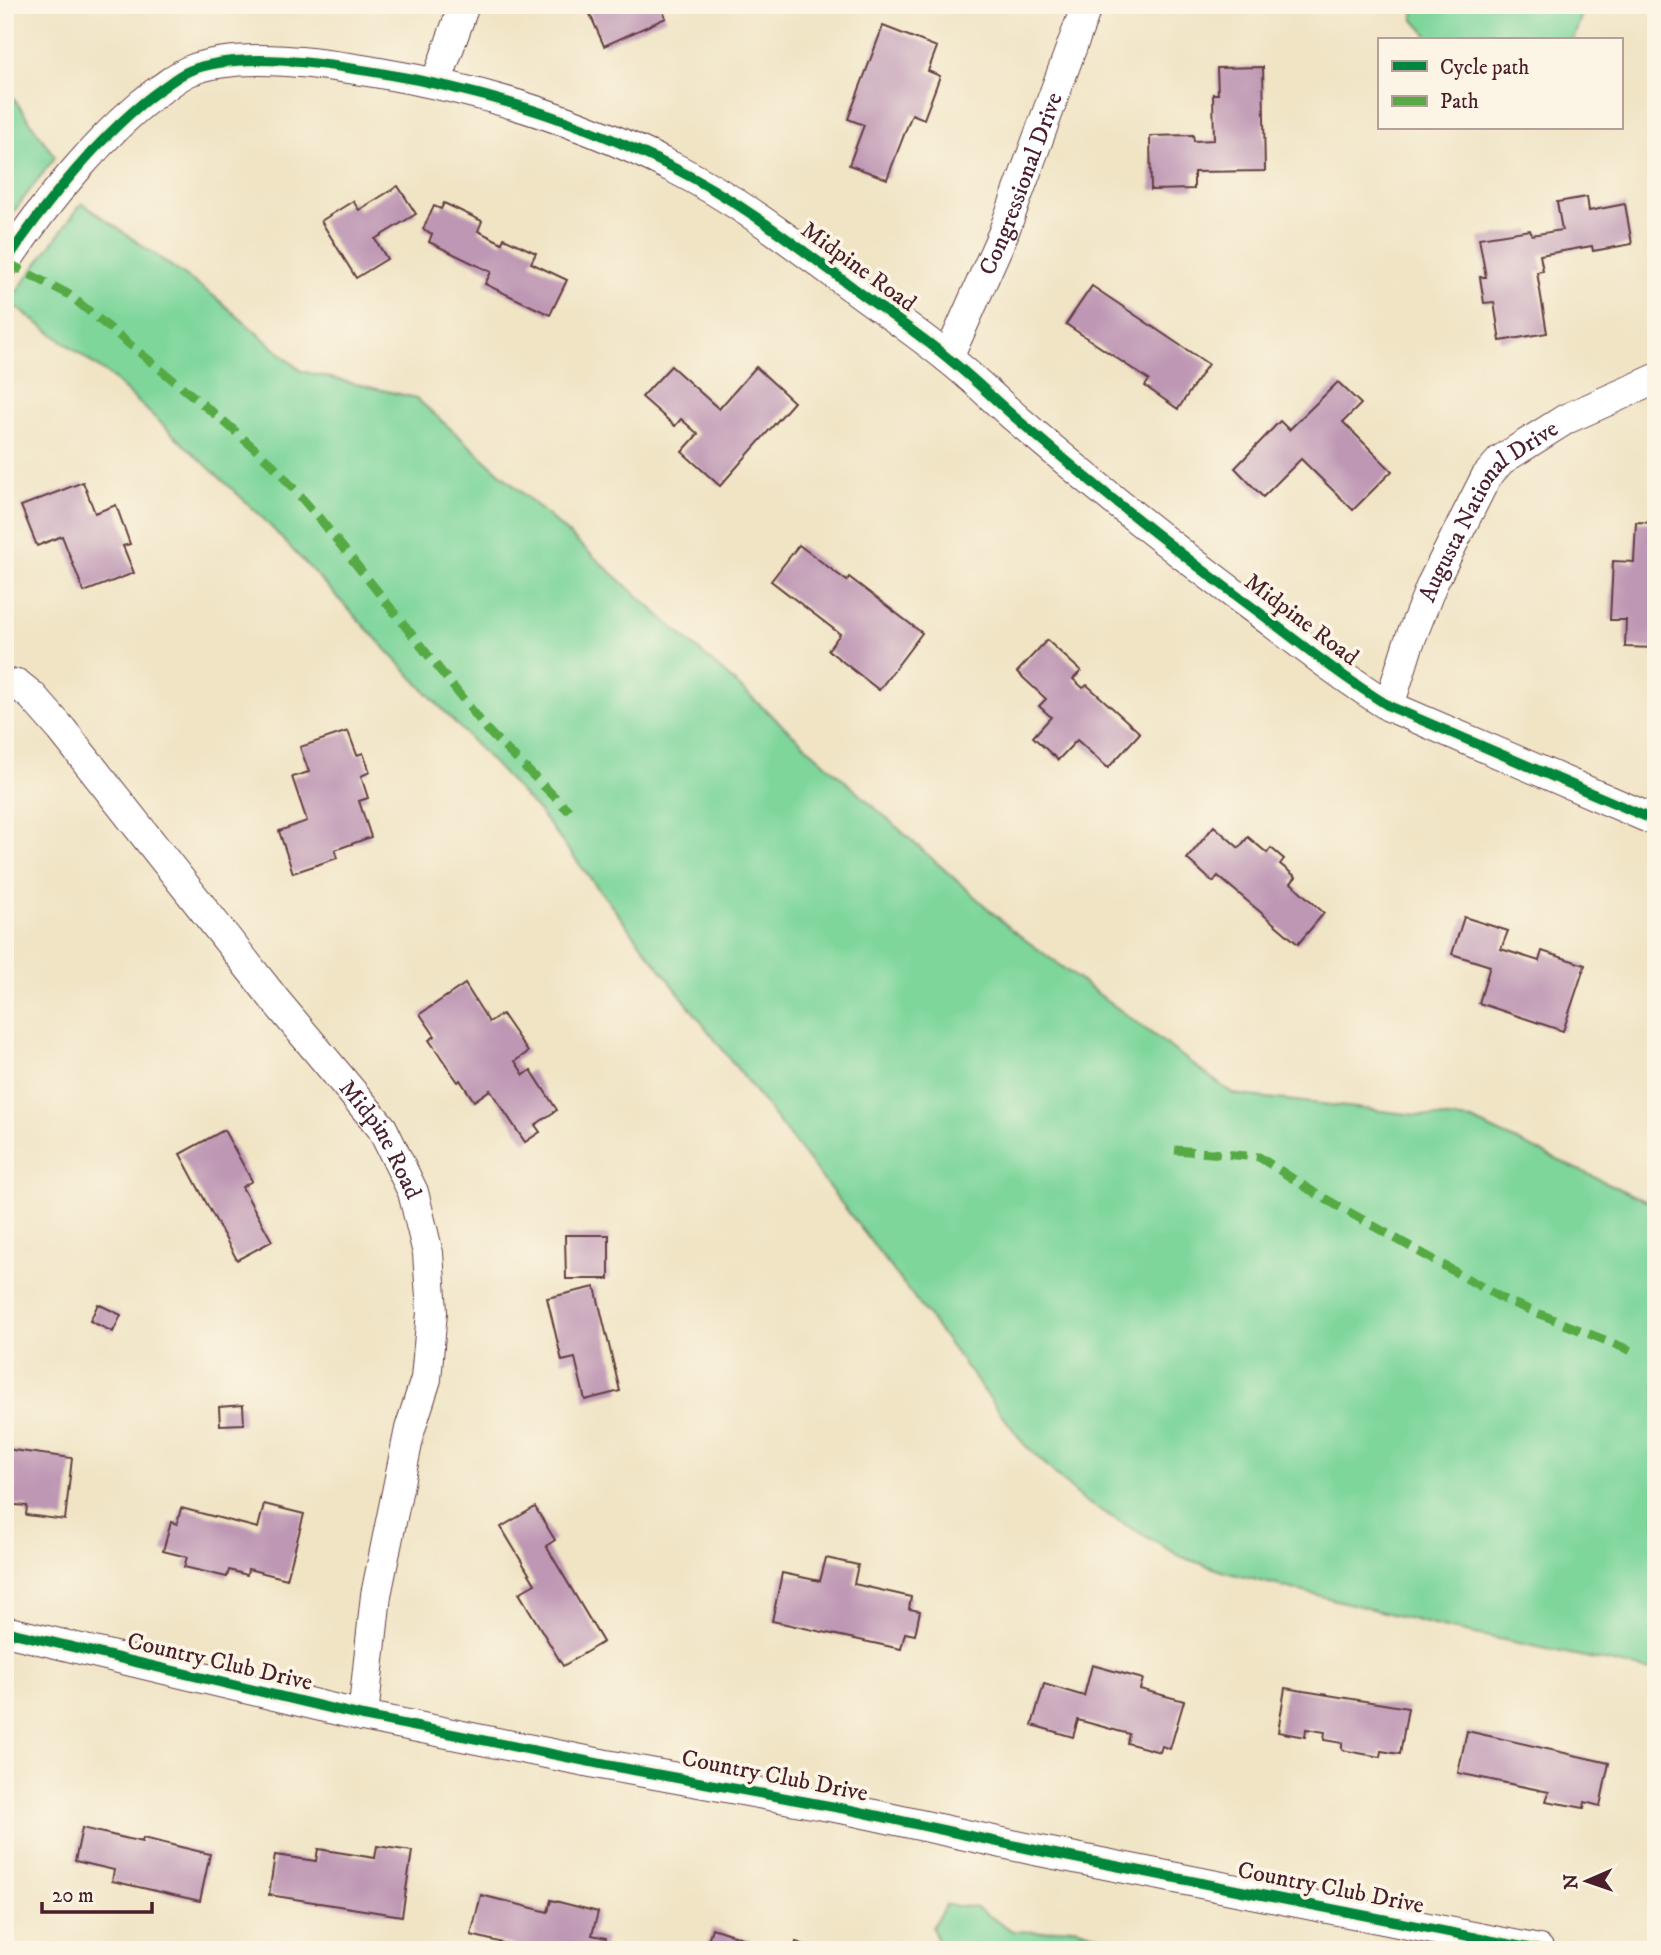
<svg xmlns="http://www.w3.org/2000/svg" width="1661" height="1955" viewBox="0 0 1661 1955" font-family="'IM FELL DW Pica',serif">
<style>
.green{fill:#7ed69b;stroke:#647a63;stroke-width:2}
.building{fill:#be97b4}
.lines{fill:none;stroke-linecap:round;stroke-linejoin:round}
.street-casing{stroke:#633d42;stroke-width:32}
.street{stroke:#fff;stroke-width:30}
.quiet{stroke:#57aa44;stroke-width:9;stroke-dasharray:18 9;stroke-linecap:butt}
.cycleway-casing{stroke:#fcf5e5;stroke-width:15}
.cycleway{stroke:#00873e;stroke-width:10}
.labels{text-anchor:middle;stroke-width:7;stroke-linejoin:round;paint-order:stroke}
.street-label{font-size:24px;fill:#4a1f2b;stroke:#fcf5e5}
</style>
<rect width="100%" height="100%" fill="#fcf5e5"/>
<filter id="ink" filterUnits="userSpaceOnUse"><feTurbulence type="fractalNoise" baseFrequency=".0143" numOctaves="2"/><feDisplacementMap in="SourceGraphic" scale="14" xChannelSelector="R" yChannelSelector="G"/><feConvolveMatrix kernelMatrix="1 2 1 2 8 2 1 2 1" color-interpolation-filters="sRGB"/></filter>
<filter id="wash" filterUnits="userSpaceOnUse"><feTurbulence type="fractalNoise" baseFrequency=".00686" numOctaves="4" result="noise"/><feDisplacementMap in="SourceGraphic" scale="28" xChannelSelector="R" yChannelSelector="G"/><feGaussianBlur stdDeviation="1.57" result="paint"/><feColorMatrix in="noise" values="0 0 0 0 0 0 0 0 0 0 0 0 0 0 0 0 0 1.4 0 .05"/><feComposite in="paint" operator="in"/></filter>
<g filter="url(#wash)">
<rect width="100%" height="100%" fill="#f0e4c5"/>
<g class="green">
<polygon points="1413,5 1585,5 1573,40 1432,40 1414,20"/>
<polygon points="5,86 55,157 5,223"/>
<polygon points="82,203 215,297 301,371 416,398 1012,930 1233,1094 1425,1116 1472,1120 1656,1206 1656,1672 1442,1627 1225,1572 1182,1557 1084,1501 1024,1444 910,1292 539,812 259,514 110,376 9,302"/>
<polygon points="946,1905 975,1907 1013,1931 1040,1932 1074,1927 1121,1943 1133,1950 941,1950 932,1927"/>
</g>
<g id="blocks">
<g class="building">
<polygon points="603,5 660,5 666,18 604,46 589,12"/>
<polygon points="883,26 937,47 928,71 940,76 924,119 912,114 887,179 849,165 864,125 848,119"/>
<polygon points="1263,67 1265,171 1194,172 1194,189 1151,190 1150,136 1193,135 1194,141 1214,140 1213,94 1218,94 1217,68"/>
<polygon points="398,186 416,214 375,239 387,259 356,278 321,221 353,201 359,210"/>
<polygon points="1587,197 1589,211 1625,204 1632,244 1593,251 1592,246 1540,255 1543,271 1537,272 1547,333 1500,341 1494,302 1484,303 1480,277 1486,277 1479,238 1530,230 1532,235 1562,230 1557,202"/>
<polygon points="444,203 482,221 478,231 502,243 504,238 536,253 531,263 567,280 550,315 485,284 491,272 429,242 432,234 423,229 434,206 441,209"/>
<polygon points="1092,286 1208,364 1178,409 1145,386 1149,380 1066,324"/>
<polygon points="671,366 719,409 756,367 794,402 720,486 682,452 698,434 681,419 675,426 642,397"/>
<polygon points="1338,382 1361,404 1343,422 1392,471 1353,510 1301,459 1263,497 1235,468 1280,421 1289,430"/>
<polygon points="83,482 95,513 116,505 130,544 123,546 134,573 84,592 62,536 37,546 21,506"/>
<polygon points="1636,522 1656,523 1656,648 1625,647 1626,620 1610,620 1613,561 1634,562"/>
<polygon points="799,545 847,581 849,577 922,633 879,690 828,650 840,634 771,581"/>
<polygon points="1047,640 1081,671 1073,679 1083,688 1087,685 1140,733 1108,768 1077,740 1058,760 1033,737 1051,717 1039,706 1046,699 1017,672"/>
<polygon points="348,731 357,755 363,753 370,772 361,776 368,798 359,801 371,837 335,850 337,858 293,873 279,831 307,821 292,777 309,772 300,747"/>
<polygon points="1214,826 1239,848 1248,837 1267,853 1271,848 1284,859 1280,864 1296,877 1291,883 1324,913 1298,944 1218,876 1213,882 1187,859"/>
<polygon points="1464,917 1508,931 1501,949 1539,961 1542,951 1585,965 1563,1031 1479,1003 1490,966 1452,954"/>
<polygon points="465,984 489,1022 502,1014 528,1052 515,1061 524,1075 531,1070 557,1110 535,1125 540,1132 525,1142 490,1090 474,1101 460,1080 458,1082 429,1040 435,1036 420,1014"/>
<polygon points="224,1130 252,1181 242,1187 272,1241 237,1260 180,1154"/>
<polygon points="565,1235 609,1235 609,1279 566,1279"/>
<polygon points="595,1287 620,1391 585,1400 575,1358 562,1361 547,1298"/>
<polygon points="98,1304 121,1315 113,1332 90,1321"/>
<polygon points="243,1405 244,1424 220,1425 219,1407"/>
<polygon points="5,1449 72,1458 65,1520 26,1515 27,1506 5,1504 8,1473 5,1473"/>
<polygon points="264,1504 304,1514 287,1579 248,1569 247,1575 229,1570 227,1577 184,1567 187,1557 163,1551 171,1522 177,1524 181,1508 258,1528"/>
<polygon points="535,1507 555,1540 546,1546 603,1642 563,1666 519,1593 535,1584 501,1527"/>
<polygon points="826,1558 858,1565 854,1584 911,1597 909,1609 920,1611 915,1635 905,1633 901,1649 772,1621 782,1573 820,1581"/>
<polygon points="1092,1665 1143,1679 1140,1689 1184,1701 1170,1749 1162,1746 1160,1752 1127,1743 1129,1734 1078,1720 1073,1737 1032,1725 1044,1684 1084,1696"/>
<polygon points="1285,1688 1408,1708 1400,1754 1381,1751 1380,1757 1342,1750 1342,1743 1324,1740 1325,1732 1306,1729 1305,1737 1278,1732"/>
<polygon points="1467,1731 1609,1763 1600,1806 1585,1802 1584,1808 1546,1801 1549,1792 1458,1773"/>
<polygon points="82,1828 142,1842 143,1838 210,1854 200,1901 112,1881 114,1870 75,1861"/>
<polygon points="377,1846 412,1851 402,1916 269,1895 275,1855 316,1861 318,1849 375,1858"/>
<polygon points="481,1895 548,1912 551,1900 598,1912 592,1935 606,1938 603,1950 553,1950 539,1946 538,1950 531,1950 471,1935"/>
<polygon points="712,1928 751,1941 750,1945 762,1950 705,1950"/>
<polygon points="796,1942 817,1949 817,1950 793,1950"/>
</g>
</g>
</g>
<g filter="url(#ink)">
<use href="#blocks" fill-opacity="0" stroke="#633d42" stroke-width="2"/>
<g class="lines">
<g class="street-casing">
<g id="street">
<polyline points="436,83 464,5"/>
<path d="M5 263C42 206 106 128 161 89 170 83 179 75 189 71 239 50 327 64 380 73 482 90 581 121 674 168 738 200 797 246 855 289 886 312 919 334 949 359 973 378 995 400 1018 420 1096 487 1177 552 1260 613 1302 645 1344 678 1389 706L1656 821"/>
<path id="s1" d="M948 358 1003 234 1087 5"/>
<path id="s2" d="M5 688 17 684 32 696 62 730 275 1000 382 1128 413 1192 428 1253 432 1312 426 1379 410 1429 376 1595 363 1716"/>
<path id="s3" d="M1389 706 1408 645 1432 584 1486 477 1501 460 1566 419 1656 379"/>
<polyline points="5,1631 363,1716 606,1765 851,1810 1035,1850 1539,1950"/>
</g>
</g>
<use href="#street" class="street"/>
<g class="quiet">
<polyline points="6,262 68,294 227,424 273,465 320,519 490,733 569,811"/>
<polyline points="1175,1150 1259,1157 1315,1193 1505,1300 1637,1353"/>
</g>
<g class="cycleway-casing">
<g id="cycleway">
<path d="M5 263C42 206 106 128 161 89 170 83 179 75 189 71 239 50 327 64 380 73 482 90 581 121 674 168 738 200 797 246 855 289 886 312 919 334 949 359 973 378 995 400 1018 420 1096 487 1177 552 1260 613 1302 645 1344 678 1389 706L1656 821"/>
<polyline points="5,1631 363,1716 606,1765 851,1810 1035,1850 1539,1950"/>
</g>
</g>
<use href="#cycleway" class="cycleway"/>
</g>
</g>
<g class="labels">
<g class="street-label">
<text dy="8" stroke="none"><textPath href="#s1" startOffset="189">Congressional Drive</textPath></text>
<text transform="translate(859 266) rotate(36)" y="8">Midpine Road</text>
<text dy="8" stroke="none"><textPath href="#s3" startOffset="224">Augusta National Drive</textPath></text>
<text transform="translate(1302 619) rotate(37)" y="8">Midpine Road</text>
<text dy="8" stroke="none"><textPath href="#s2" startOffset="597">Midpine Road</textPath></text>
<text transform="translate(220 1661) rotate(13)" y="8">Country Club Drive</text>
<text transform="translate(775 1775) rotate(11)" y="8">Country Club Drive</text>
<text transform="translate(1331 1887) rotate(11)" y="8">Country Club Drive</text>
</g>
</g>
<rect width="1661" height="1955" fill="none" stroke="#fcf5e5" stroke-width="28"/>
<rect x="1378" y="38" width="245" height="91" fill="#fcf5e5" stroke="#b59f9b" stroke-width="2"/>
<rect x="1392" y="61" width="35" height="10" fill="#00873e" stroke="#b59f9b" stroke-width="2"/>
<text x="1440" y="74" font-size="21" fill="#4a1f2b">Cycle path</text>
<rect x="1392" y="96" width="35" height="10" fill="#57aa44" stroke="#b59f9b" stroke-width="2"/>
<text x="1440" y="108" font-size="21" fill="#4a1f2b">Path</text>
<g transform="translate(1587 1881) rotate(268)" stroke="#fcf5e5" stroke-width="5" paint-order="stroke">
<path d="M0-5L12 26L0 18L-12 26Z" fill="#4a1f2b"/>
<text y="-10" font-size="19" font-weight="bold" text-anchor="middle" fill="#4a1f2b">N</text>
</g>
<path d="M42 1902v10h110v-10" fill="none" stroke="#4a1f2b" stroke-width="3.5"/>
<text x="52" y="1902" font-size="21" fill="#4a1f2b" stroke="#fcf5e5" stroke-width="5" paint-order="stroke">20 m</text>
</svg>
